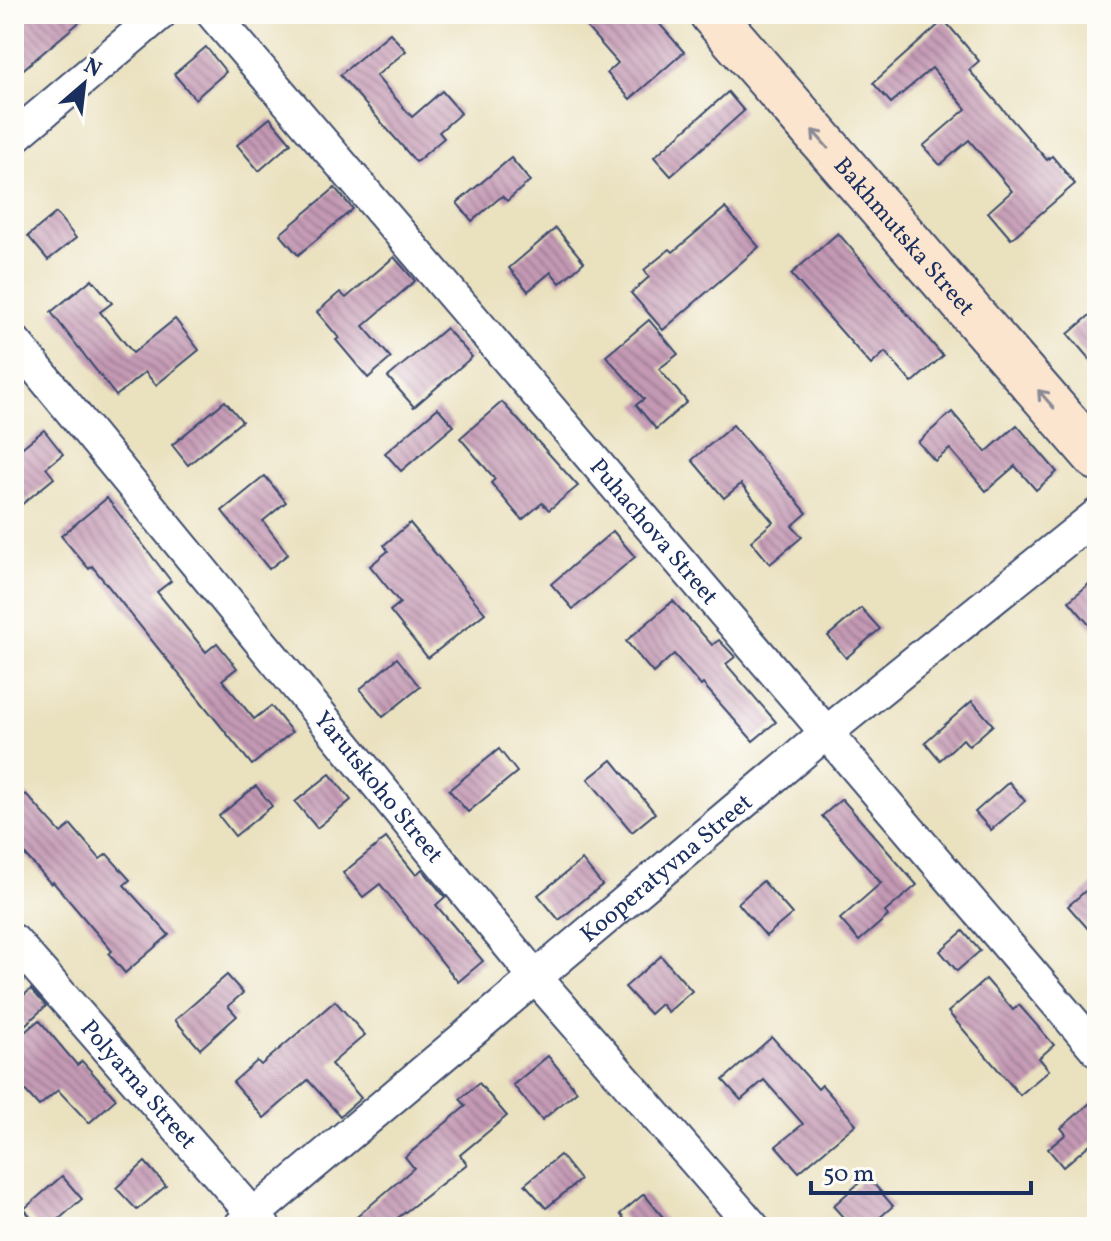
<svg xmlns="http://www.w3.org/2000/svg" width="1111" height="1241" viewBox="0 0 1111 1241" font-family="Vollkorn,serif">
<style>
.building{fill:url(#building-back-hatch)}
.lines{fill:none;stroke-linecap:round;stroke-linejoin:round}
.street-casing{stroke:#3a4a6d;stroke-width:36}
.secondary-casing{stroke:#3a4a6d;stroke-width:48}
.street{stroke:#fff;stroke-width:32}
.secondary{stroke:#fbe5cf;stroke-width:44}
.oneway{stroke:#8b8a96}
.labels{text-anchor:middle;stroke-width:8;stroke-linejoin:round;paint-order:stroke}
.street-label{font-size:24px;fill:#1b2f5e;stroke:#fdfcf7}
</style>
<defs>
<pattern id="building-back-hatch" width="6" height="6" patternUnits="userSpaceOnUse" patternTransform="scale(2)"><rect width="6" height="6" fill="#c499b4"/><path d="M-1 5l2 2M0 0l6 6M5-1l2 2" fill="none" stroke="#9e7d96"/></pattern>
</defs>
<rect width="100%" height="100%" fill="#fdfcf7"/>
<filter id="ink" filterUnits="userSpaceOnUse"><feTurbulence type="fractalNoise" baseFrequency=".0125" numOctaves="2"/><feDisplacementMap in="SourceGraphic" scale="16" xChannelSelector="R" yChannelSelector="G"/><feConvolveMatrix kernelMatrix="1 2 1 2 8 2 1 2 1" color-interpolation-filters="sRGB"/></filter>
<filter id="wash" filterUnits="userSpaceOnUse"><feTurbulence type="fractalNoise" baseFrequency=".006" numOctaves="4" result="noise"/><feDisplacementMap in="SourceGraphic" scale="32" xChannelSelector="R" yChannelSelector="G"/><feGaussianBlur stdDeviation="1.8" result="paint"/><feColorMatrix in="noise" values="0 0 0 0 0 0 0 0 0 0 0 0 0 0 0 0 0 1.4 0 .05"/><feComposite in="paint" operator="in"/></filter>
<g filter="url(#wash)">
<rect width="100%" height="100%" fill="#eae1bf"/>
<g id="blocks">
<g class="building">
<polygon points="14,14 89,14 14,77"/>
<polygon points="575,14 651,14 684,52 630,99 607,73 618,63"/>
<polygon points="944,20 979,61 969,70 1047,160 1052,156 1075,184 1011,239 988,212 1012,191 969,140 940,165 923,146 966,109 932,68 891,103 873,83"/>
<polygon points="390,33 406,51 376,76 412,117 442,91 461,113 439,132 444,138 416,162 340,75"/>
<polygon points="206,47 226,72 195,99 174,74"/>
<polygon points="728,92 744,111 671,176 654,157"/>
<polygon points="270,118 291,143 259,171 237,145"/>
<polygon points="511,158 530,181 507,201 502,196 472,221 457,203"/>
<polygon points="335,188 353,209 298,255 280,234"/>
<polygon points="725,208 759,247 663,330 631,293 649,277 644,270 670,249 673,252"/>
<polygon points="56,213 76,238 48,260 28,236"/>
<polygon points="556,228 584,262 560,283 551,272 528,291 509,268"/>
<polygon points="838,233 943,356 912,383 885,352 871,365 791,274"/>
<polygon points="394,257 415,281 363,326 391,358 368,378 336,340 339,338 317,312 340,292 346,298"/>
<polygon points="92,279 112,303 100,312 133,353 175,319 199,350 156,385 145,372 116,396 51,312"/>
<polygon points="1097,309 1097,368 1068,334"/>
<polygon points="649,320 678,354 659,369 687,402 656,429 636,405 644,399 606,356"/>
<polygon points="446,328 472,357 414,407 388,377"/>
<polygon points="225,401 242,421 188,465 172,445"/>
<polygon points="502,402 578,486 549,510 542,503 522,520 491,483 495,479 460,438"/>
<polygon points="438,408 454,426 401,471 385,453"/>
<polygon points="952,412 986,452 1017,425 1057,472 1036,490 1015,466 986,491 950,449 935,461 918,442"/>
<polygon points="733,425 807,513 792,526 802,537 770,564 751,541 773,522 741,484 724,498 692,460"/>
<polygon points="44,430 63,454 46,468 54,478 14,511 14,454"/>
<polygon points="265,476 286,502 263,521 288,554 269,569 222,511"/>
<polygon points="107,498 171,581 157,592 206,652 217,643 237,668 222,680 254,719 271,706 292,732 252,765 92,566 89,569 61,536"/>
<polygon points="410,523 485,613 428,658 390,611 400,603 370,566 388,551 384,545"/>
<polygon points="613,531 635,557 573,609 551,584"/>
<polygon points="1097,577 1097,634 1069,601"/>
<polygon points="673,601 712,645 719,640 735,657 726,664 776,722 753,741 703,684 701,686 674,654 653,673 626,641"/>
<polygon points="861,608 880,629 846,658 828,636"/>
<polygon points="397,658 420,687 383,717 360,689"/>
<polygon points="972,701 993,725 969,746 963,739 940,760 925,742"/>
<polygon points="499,749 517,772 468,812 449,790"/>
<polygon points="612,760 655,813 632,832 588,779"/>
<polygon points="330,774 351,800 317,828 295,802"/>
<polygon points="1009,782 1025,801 991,830 975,812"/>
<polygon points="256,786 272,806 235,836 219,816"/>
<polygon points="26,794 61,833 71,825 100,859 107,854 130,880 124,885 169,935 125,973 109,954 112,951 53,882 51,884 14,842 14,804"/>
<polygon points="842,799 917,885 885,912 888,916 859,941 840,919 881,883 822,816"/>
<polygon points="386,838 416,875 422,869 445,897 436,905 483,961 458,982 380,884 363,897 343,873"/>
<polygon points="582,860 602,885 559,920 538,895"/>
<polygon points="763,881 792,914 766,936 738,903"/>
<polygon points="1097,881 1097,939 1068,906"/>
<polygon points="963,931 980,951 957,971 940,951"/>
<polygon points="661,956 692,991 668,1012 661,1004 650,1014 625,987"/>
<polygon points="227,975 243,993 228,1006 237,1016 200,1049 175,1020"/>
<polygon points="986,979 1013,1010 1019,1005 1054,1045 1039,1058 1049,1070 1020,1095 948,1012"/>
<polygon points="31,989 46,1006 25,1025 14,1012 14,1004"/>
<polygon points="335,1001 365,1035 331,1064 361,1098 340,1116 308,1080 264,1118 233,1082 257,1061 261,1065"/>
<polygon points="39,1020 77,1065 82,1061 116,1099 89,1123 58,1090 39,1106 14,1078 14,1041"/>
<polygon points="772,1037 818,1089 822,1085 856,1124 799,1172 776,1146 803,1124 764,1080 741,1100 723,1080"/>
<polygon points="548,1056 577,1091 542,1120 513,1085"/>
<polygon points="479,1083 507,1116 460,1155 467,1164 386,1227 345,1227 414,1168 405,1157 466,1106 460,1099"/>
<polygon points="1097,1097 1097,1138 1063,1167 1048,1149 1066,1134 1061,1128"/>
<polygon points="560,1155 580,1180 546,1208 525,1184"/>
<polygon points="145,1162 166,1186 137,1210 116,1188"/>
<polygon points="62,1176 82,1199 50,1227 39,1227 24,1209"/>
<polygon points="867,1176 893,1206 869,1227 852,1227 833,1206"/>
<polygon points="644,1194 671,1227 631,1227 620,1214"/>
</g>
</g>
</g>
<g filter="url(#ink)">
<use href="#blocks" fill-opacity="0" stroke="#3a4a6d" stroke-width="2"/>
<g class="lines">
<g class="street-casing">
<g id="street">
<path id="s1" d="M213 14 1097 1050"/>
<polyline points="14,137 160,14"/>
<path id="s2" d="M14 341 536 978 753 1227"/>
<path id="s3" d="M14 941 264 1227"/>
<path id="s4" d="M239 1227 826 733 1097 515"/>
</g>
</g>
<g class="secondary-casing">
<g id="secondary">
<path id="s5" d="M712 14 1097 458"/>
</g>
</g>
<use href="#street" class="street"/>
<use href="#secondary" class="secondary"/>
</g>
<defs><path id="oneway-shaft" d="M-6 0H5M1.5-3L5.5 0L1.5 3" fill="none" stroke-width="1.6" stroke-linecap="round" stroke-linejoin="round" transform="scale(2)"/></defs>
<g class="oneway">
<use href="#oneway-shaft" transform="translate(820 139) rotate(-131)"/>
<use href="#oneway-shaft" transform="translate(1046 399) rotate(-131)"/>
</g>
</g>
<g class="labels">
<g class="street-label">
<text dy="8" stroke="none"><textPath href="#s5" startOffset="294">Bakhmutska Street</textPath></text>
<text dy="8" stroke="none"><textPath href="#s1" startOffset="680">Puhachova Street</textPath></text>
<text dy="8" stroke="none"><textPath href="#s2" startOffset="576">Yarutskoho Street</textPath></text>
<text dy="8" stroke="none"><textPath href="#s4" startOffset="558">Kooperatyvna Street</textPath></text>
<text dy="8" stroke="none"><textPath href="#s3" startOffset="190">Polyarna Street</textPath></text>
</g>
</g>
<rect width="1111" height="1241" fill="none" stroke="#fdfcf7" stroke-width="48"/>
<g transform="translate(84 84) rotate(28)" stroke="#fdfcf7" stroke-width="6" paint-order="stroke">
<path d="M0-6L14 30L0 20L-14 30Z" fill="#1b2f5e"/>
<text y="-12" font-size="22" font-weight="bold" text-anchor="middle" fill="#1b2f5e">N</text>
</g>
<path d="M811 1181v12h220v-12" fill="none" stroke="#1b2f5e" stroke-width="4"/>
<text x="823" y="1181" font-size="24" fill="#1b2f5e" stroke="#fdfcf7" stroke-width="6" paint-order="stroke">50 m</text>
</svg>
